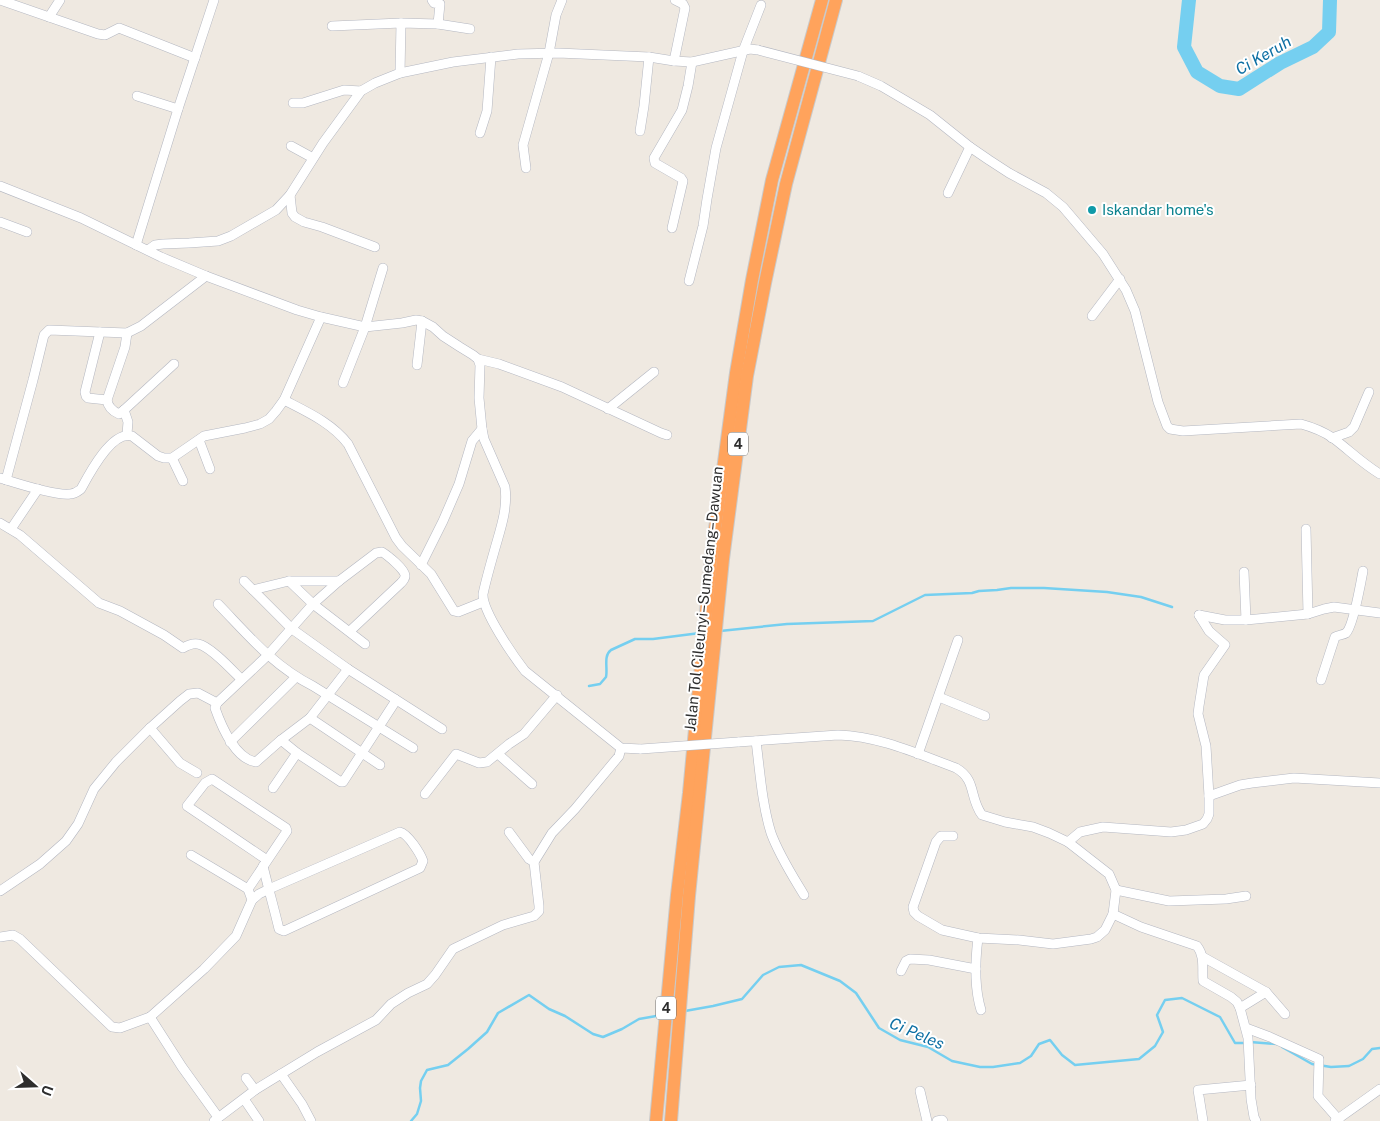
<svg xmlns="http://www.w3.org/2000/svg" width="1380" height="1121" viewBox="0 0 1380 1121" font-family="'Public Sans',sans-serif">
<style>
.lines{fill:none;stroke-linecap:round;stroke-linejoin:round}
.stream{stroke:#75cff0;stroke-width:2.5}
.river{stroke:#75cff0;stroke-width:14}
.minor-casing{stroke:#b4b7c1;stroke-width:10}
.highway-casing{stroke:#c9c9c9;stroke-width:14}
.minor{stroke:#fff;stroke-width:9}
.highway{stroke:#ffa35c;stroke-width:12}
.minor-bridge-casing{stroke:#b4b7c1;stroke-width:10;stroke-linecap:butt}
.minor-bridge{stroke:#fff;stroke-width:9}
.culture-dot{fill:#0f9aa8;stroke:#fff;stroke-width:2}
.labels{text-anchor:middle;stroke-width:4;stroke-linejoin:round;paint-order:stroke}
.shield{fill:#fff;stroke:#6d6d6d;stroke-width:1}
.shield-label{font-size:14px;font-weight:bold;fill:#2e2e2e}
.culture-label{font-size:15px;fill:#0d838f;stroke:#fff;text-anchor:start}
.street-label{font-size:15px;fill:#2e2e2e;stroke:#fff}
.water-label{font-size:16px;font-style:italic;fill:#0d6fa3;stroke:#fff}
</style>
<rect width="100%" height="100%" fill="#efe9e1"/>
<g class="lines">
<g class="stream">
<polyline points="720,631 787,624 873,621 925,595 972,593 979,591 997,590 1011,588 1044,588 1107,592 1141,597 1172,607"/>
<path d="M589 686 600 684 606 677C608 668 603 656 611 650L635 639H653L700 633"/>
<polyline points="685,1011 713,1006 742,999 763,975 779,967 801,965 840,981 856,993 879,1028 900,1040 928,1047 952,1061 980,1067 993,1067 1020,1063 1031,1056 1039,1044 1050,1040 1062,1055 1075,1065 1139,1059 1155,1046 1163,1032 1157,1015 1165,1000 1182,998 1220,1017 1235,1043 1245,1043"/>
<polyline points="1250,1042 1277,1044"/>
<polyline points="1282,1047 1312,1064 1331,1067 1349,1066 1363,1059 1372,1049 1380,1048"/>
<polyline points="411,1121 417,1114 421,1101 420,1088 421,1081 427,1070 448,1065 468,1049 487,1032 498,1013 529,995 549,1009 565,1016 593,1034 603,1037 622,1029 639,1019 662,1015"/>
</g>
<polyline class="river" points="1189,0 1184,47 1197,72 1220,86 1239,89 1280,63 1313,47 1329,32 1330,0"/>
<g class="minor-casing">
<g id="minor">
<polyline points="0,0 98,34 105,35 119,28 195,58"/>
<polyline points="49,17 60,0"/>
<polyline points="438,24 470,29"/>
<polyline points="332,26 401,23 438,24 440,4 434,3 432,0"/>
<polyline points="674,61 685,8 683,4 675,0"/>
<polyline points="400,73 401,23"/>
<path d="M858 76 881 86 930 115 970 147 989 160 1009 173 1046 193 1063 207 1103 254 1126 290 1135 311 1158 402 1167 426 1170 429 1183 431 1301 424C1312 427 1324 432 1333 438 1349 450 1363 464 1380 474"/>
<polyline points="137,96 178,109"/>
<polyline points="293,103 303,103 344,90 361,91"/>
<polyline points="640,131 644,106 649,57"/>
<polyline points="480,133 487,111 491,57"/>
<polyline points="291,146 313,158"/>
<polyline points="526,168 523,145 549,53 556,15 562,0"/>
<polyline points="0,186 81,218 161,257 206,276 297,310 321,317 365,327 402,323 416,320 422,321 433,327 443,336 460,347 473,355 478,359 499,364 562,387 661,433 667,435"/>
<polyline points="948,193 970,147"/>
<polyline points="290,195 292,213 295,217 304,222 322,227 375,247"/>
<polyline points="0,222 27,232"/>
<polyline points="672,228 683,181 681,178 655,163 654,158 682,110 688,86 692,62"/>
<polyline points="136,245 178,109 214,0"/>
<polyline points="148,250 155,245 163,244 189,243 218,241 231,236 276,210 290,195 323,143 361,91 375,83 400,73 453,62 518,54 558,53 649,57 674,61 692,62 750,49 758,50"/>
<polyline points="689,281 703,226 707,199 716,148 743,51 761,5"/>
<polyline points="1092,316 1120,279"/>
<polyline points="100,332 85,392 86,396 88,398 107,400"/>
<path d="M478 359 480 365 479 398 482 429 484 439 505 487C508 510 500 530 494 552 490 566 486 580 483 594 482 611 514 657 525 671L621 748 641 749"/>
<polyline points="417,365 422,321"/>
<polyline points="343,383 365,327 383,268"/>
<path d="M284 400C307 412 332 423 348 444L396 538 402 546 431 574 454 611 458 612 483 602"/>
<polyline points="608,409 654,372"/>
<polyline points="124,410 174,364"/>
<path d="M127 434 128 422 124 410 119 414C112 411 108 407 107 400L125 347 127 333"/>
<polyline points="1332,438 1349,432 1354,427 1369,392"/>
<polyline points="199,440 210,469"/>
<polyline points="172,458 183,481"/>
<path d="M0 478C16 483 55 496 70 494 75 494 77 492 81 489 89 474 112 430 132 436L158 456 164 458H172L204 436 245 428 260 424 269 419 276 411 284 400 321 317"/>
<polyline points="6,480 33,380 44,335 49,330 127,333 141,326 206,276"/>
<path d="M0 523 20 535 99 603 120 611 164 635 183 648C188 645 192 643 198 644 210 646 232 670 241 679"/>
<polyline points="11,529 38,489"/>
<polyline points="1306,529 1308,614"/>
<polyline points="421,565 443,521 459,484 472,441 482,429"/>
<polyline points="1244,572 1246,620"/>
<polyline points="244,581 292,629 348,669 395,699 395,702 343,782 341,782 297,753 281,740"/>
<polyline points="289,581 313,604 365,644"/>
<polyline points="253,590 289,581 339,581"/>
<path d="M218 604C248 635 273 666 313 686L413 748"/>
<polyline points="1199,615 1225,620 1246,620 1308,614 1324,609 1334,607 1380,613"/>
<path d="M1321 680 1335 637C1338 635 1343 635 1346 633 1353 627 1361 582 1363 571"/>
<polyline points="939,697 985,716"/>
<polyline points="395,699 442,729"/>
<path d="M217 703 215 708C221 725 235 759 256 762L281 740 310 718 348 669"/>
<polyline points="310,718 380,765"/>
<polyline points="150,728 180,763 197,773"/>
<path d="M756 741C760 772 762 804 771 833 779 855 792 875 804 895"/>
<polyline points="230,742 296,677"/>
<path d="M738 742 838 735C879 736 918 754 956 768 977 780 969 798 982 815L1005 822 1033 827 1049 833 1068 842 1109 874 1116 890 1113 914 1105 930 1097 937 1091 939 1053 944 1019 940 978 938 942 930 918 916 914 912 913 907 936 842 941 836H953"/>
<polyline points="498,754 532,784"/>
<polyline points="918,754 958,640"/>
<polyline points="273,788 297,753"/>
<polyline points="425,794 456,754 479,763 487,762 509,744 524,734 557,695"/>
<polyline points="1209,796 1240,785 1252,783 1294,778 1380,783"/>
<polyline points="509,832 529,859 534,862"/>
<polyline points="1068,842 1080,832 1103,827 1171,832 1186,830 1203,824 1207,819 1209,814 1209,796 1206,746 1198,714 1199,706 1204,675 1225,645 1209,631 1199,615"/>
<polyline points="191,855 248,889"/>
<polyline points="1116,890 1169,901 1226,899 1246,896"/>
<path d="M0 891 40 864 66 841 78 824 94 789 116 762 150 728 180 701 189 694 198 693 217 703 267 656 313 604 339 581 376 553 382 552C387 555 406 570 405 576 405 579 402 582 401 583L350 631"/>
<path d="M252 900 259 894 269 889 400 832C408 834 420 853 423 861L420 868 284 931 279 929C274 908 268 887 263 866"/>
<path d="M1113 914 1141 927 1197 946C1205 956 1202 969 1203 981L1231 997 1237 1002 1240 1008 1248 1038 1251 1099 1254 1117 1256 1121"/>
<polyline points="0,937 13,935 20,939 112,1027 120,1028 150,1017 182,1067 218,1117"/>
<path d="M978 938C975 962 974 987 981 1010"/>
<polyline points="1203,957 1266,992 1285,1014"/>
<polyline points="901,971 906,961 910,959 929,960 976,969"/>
<polyline points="1240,1008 1266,992"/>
<polyline points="150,1017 204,969 236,936 252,900 248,889 287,831 286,828 212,779 205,783 187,806 267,860"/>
<polyline points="1246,1028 1270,1037 1319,1059 1318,1096 1339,1120"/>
<polyline points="281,1074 302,1104 311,1121"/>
<polyline points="246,1078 255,1090"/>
<polyline points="920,1091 927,1121"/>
<polyline points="244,1099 259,1121"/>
<polyline points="214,1121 255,1090 317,1052 376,1020 391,1004 408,993 427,984 435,975 453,949 503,925 534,916 539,911 539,906 534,862 552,833 575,809 619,756 621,748"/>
<polyline points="937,1121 942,1120 943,1121"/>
<polyline points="1203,1121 1198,1090 1251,1085"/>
<polyline points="1335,1121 1380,1089"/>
</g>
</g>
<g class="highway-casing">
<g id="highway">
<polyline points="656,1121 677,895 689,793 711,559 736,373 752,280 772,180 822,0"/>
<polyline points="671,1121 689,896 723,559 747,376 765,283 786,184 836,0"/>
</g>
</g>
<use href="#minor" class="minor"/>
<use href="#highway" class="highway"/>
<g class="minor-bridge-casing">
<g id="minor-bridge">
<polyline points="758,50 858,76"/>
<polyline points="641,749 738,742"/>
</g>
</g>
<use href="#minor-bridge" class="minor-bridge"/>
</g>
<circle class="culture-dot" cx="1092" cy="210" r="5"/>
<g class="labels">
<g class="shield">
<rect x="728" y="432.5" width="20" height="23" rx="4"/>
<rect x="656" y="996.5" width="20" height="23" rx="4"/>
</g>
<g class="shield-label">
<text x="738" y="449">4</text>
<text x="666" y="1013">4</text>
</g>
<g class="culture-label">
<text x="1102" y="215">Iskandar home's</text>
</g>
<g class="street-label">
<text transform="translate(704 599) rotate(-84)" y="5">Jalan Tol Cileunyi–Sumedang–Dawuan</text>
</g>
<g class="water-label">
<text transform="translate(1263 55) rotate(-30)" y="6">Ci Keruh</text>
<text transform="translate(917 1033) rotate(23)" y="6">Ci Peles</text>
</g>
</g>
<g transform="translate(35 1086) rotate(110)" stroke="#ffffff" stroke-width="4" paint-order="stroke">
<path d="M0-4L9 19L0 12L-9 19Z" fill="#2e2e2e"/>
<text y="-8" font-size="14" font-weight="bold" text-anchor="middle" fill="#2e2e2e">U</text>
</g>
</svg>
